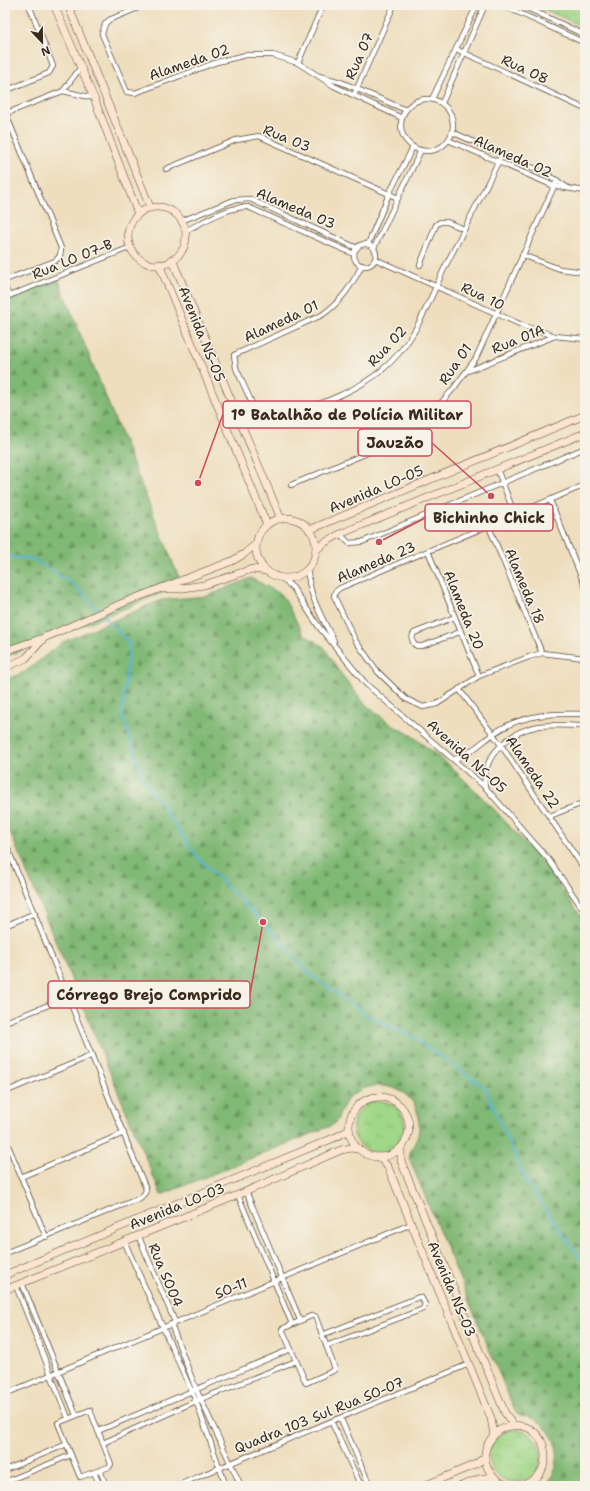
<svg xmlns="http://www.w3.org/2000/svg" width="590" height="1491" viewBox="0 0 590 1491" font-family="'Shantell Sans',sans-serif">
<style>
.grass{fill:url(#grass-tufts);stroke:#6e8053}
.forest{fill:url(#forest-firs);stroke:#5e7149}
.park{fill:url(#park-crowns);stroke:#6e8053}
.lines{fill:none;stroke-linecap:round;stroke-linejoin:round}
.stream{stroke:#59b8d8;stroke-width:2}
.street-casing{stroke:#564536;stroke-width:6}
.secondary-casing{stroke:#564536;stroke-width:8}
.street{stroke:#fff;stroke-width:4.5}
.secondary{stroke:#fce5d0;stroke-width:7}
.labels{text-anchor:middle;stroke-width:3.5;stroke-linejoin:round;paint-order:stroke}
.street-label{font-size:14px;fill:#3b2a1e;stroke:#f7f3e8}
.leader{fill:none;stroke:#d1495b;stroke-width:1.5}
.callout-dot{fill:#d1495b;stroke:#f7f3e8;stroke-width:1.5}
.callout{fill:#f7f3e8;stroke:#d1495b;stroke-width:1.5}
.callout-label{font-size:15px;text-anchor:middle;font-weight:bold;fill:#3b2a1e}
</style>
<defs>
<pattern id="grass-tufts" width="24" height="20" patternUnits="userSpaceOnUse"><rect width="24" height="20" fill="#a0d788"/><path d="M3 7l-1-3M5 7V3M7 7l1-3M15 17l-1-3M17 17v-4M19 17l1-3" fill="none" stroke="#8bb975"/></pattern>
<pattern id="forest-firs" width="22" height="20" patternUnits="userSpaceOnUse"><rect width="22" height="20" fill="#80b874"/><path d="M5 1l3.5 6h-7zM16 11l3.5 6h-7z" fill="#6a965f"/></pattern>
<pattern id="park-crowns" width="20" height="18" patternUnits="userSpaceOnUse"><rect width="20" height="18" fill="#a0d788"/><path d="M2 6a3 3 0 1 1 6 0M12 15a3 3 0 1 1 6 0" fill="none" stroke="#8bb975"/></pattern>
</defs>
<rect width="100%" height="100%" fill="#f7f3e8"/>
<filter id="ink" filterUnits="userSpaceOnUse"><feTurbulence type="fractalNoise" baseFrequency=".025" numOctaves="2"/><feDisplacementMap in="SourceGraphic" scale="8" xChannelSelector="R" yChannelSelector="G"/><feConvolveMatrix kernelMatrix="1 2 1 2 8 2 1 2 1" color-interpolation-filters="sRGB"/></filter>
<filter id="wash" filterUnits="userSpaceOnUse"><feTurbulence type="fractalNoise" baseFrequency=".012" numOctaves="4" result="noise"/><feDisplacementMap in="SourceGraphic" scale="16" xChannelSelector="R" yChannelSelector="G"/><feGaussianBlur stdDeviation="0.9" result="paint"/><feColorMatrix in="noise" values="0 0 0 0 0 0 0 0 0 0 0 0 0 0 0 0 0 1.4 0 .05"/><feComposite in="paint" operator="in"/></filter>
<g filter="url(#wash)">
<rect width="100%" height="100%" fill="#eedebe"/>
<g class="grass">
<circle cx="379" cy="1127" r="26"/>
<circle cx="515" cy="1456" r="26"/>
</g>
<g class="forest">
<polygon points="58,279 182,585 5,657 5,301"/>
<path d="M251 578 279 593 285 600 303 634 324 647 338 670 365 704 392 725 411 735 448 764 491 806 544 864 585 922V1486H547C550 1479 554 1473 556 1466 561 1447 551 1429 534 1419 528 1415 519 1417 515 1411L409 1158C411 1144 420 1142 419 1123 419 1089 378 1075 352 1095 341 1103 340 1120 333 1125L161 1195 5 820V680L25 672 63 642 161 600 207 596Z"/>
</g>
<polygon class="park" points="534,5 585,5 585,27"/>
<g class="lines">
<g class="stream">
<polyline points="5,556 33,559 74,585 99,611"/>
<polyline points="102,614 129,643 122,714 144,780 198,858 263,922 310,974 366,1015 413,1037 485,1088 527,1183 585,1265"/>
</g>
</g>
</g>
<g filter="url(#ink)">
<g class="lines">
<g class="street-casing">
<g id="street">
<polyline points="145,5 109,20 105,24 102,34 127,92 135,93 217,62 246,55 273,55 298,63 334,86 402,118"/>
<polyline points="502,5 585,43"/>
<polyline points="521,5 585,35"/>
<polyline points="456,49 585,109"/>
<polyline points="298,63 323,5"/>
<polyline points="319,76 341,82 406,110"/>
<polyline points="5,91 49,73 53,66 29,5"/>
<polyline points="63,91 94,98"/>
<polyline points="354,95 394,5"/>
<polyline points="432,99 477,5"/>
<circle cx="427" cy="125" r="26"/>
<polyline points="442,103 485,5"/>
<path d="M5 112 61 248C61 255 60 257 55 261L5 280"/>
<polyline points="5,114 63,91 81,67"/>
<polyline points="452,132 547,174 568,188"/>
<polyline points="448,140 554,186 585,191"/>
<polyline points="166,169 236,140 259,136 398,198"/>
<polyline points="181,221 234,200 250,199 357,248"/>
<path d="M185 231C204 222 228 206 248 207L354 254"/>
<polyline points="368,244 389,194 413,147"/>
<circle cx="365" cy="255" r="11"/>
<polyline points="374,248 421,150"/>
<polyline points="522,255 560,269 585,272"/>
<polyline points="375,259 524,326 555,336 585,339"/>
<path d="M362 265C352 285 341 302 322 315L234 355 236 368 260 421 269 422C306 408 351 396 382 370 416 342 427 304 446 265 465 228 484 191 502 154"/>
<polyline points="420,265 436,225 440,222 447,222 464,229"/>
<polyline points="5,287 9,296 131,247"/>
<polyline points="468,371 555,336"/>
<polyline points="497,469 515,515"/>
<polyline points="291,485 384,446 402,437 434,411 454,388 476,358 557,180"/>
<polyline points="585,485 340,588 335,592 334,596 355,640 378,672 406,699 423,707 437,704 479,676 529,657 542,653 585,658"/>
<polyline points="550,500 585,586"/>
<polyline points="489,527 542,653"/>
<polyline points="340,534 349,543 362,542 585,448"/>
<polyline points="428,551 479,676"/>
<path d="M308 568C307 593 323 619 334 641"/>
<polyline points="282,578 293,588 319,627 366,684 485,787 549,860 585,912"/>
<path d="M455 617 414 633C411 638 412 644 417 646H422L460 632"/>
<polyline points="459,689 501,745 585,870"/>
<path d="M455 759C470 754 481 743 493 734 521 714 552 713 585 714"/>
<path d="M485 787C481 756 510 731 539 726 554 724 570 726 585 726"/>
<polyline points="550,816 585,802"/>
<polyline points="5,842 146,1189 145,1193 140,1198 5,1253"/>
<polyline points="5,926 35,913"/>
<polyline points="5,1022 69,997"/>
<polyline points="5,1092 93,1055"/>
<polyline points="5,1138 46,1237"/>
<polyline points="21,1177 124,1133"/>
<polyline points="246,1191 300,1320"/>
<polyline points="238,1195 292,1324"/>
<polyline points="138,1235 175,1322"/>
<polyline points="124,1241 196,1401 226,1486"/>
<polyline points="22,1283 76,1415"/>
<polyline points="16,1286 68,1418"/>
<polygon points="311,1316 315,1316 316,1318 335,1369 333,1371 306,1383 282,1329"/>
<polyline points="171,1324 196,1389 241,1486"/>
<polyline points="322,1335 419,1297 421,1297 425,1304 423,1309 326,1346"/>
<polyline points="5,1394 411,1224"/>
<polygon points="90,1410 111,1464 109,1467 80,1477 58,1423"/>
<polyline points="341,1419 370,1486"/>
<polyline points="332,1423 361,1486"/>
<polyline points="98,1431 291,1349"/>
<polyline points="103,1443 196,1401 296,1361"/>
<polyline points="5,1470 67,1444"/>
<polyline points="100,1470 106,1486"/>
<polyline points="94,1472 100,1486"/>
<polyline points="5,1482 71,1455"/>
<polyline points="176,1486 469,1364"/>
</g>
</g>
<g class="secondary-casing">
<g id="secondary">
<polyline points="54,5 94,98 138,214"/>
<polyline points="68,5 150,207"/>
<circle cx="157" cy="236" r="29"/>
<polyline points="172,259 281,519"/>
<polyline points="159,264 267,525"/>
<circle cx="286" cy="548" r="30"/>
<polyline points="309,530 585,415"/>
<polyline points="316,550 324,543 340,534 585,433"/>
<polyline points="162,589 176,589 204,585 252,569 267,571"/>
<polyline points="5,651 46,637 125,602 232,561 244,554 256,544"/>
<polyline points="5,668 26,658 45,637"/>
<circle cx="379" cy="1127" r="30"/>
<polyline points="401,1148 401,1161 505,1413 514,1426"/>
<polyline points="379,1157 388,1167 491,1418 494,1435"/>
<polyline points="5,1275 336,1137 349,1130"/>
<polyline points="5,1290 238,1195 341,1150 351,1148 358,1149"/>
<polyline points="424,1486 476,1464 485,1457"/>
<polyline points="461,1486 482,1478 494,1478"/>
<path d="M513 1486C491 1484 476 1458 491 1439 495 1432 503 1427 511 1426 551 1420 559 1482 517 1486"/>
</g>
</g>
<use href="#street" class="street"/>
<use href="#secondary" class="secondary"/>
</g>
</g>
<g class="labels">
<g class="street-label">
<text transform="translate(359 56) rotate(-66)" y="5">Rua 07</text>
<text transform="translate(189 62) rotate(-19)" y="5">Alameda 02</text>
<text transform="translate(525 69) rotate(25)" y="5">Rua 08</text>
<text transform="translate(287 138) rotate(22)" y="5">Rua 03</text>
<text transform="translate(513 156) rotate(24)" y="5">Alameda 02</text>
<text transform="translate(296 208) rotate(23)" y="5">Alameda 03</text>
<text transform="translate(72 259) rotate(-22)" y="5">Rua LO 07-B</text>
<text transform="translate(483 296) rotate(26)" y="5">Rua 10</text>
<text transform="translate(281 321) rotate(-25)" y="5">Alameda 01</text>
<text transform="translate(202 334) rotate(68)" y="5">Avenida NS-05</text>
<text transform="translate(518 339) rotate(-22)" y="5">Rua 01A</text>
<text transform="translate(387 346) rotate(-47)" y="5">Rua 02</text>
<text transform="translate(455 364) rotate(-55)" y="5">Rua 01</text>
<text transform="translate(376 489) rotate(-23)" y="5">Avenida LO-05</text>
<text transform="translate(376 562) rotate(-23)" y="5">Alameda 23</text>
<text transform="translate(525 586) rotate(67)" y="5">Alameda 18</text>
<text transform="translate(464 610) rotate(68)" y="5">Alameda 20</text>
<text transform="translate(467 756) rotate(42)" y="5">Avenida NS-05</text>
<text transform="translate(533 772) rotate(56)" y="5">Alameda 22</text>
<text transform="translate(177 1206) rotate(-22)" y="5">Avenida LO-03</text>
<text transform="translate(166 1275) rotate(67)" y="5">Rua SO04</text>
<text transform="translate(231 1288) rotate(-22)" y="5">SO-11</text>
<text transform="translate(452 1289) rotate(67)" y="5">Avenida NS-03</text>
<text transform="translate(319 1415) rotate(-22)" y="5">Quadra 103 Sul Rua SO-07</text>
</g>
</g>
<path class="leader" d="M198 483L223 414M491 496L432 443M379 542L425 518M263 922L250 994"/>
<g class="callout-dot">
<circle cx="198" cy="483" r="4"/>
<circle cx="491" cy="496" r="4"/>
<circle cx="379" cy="542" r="4"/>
<circle cx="263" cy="922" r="4"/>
</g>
<g class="callout">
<rect x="223" y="401" width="248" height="27" rx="4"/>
<rect x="358" y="429" width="74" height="27" rx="4"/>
<rect x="425" y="504" width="128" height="27" rx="4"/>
<rect x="48" y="981" width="202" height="27" rx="4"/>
</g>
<g class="callout-label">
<text x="347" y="420">1º Batalhão de Polícia Militar</text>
<text x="395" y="448">Jauzão</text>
<text x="489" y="523">Bichinho Chick</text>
<text x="149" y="1000">Córrego Brejo Comprido</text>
</g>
<rect width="590" height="1491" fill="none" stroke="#f7f3e8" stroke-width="20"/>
<g transform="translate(42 42) rotate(158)" stroke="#f7f3e8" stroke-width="3" paint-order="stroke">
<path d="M0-3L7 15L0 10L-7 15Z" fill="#3b2a1e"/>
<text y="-6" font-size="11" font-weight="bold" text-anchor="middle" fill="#3b2a1e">N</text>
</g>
</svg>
